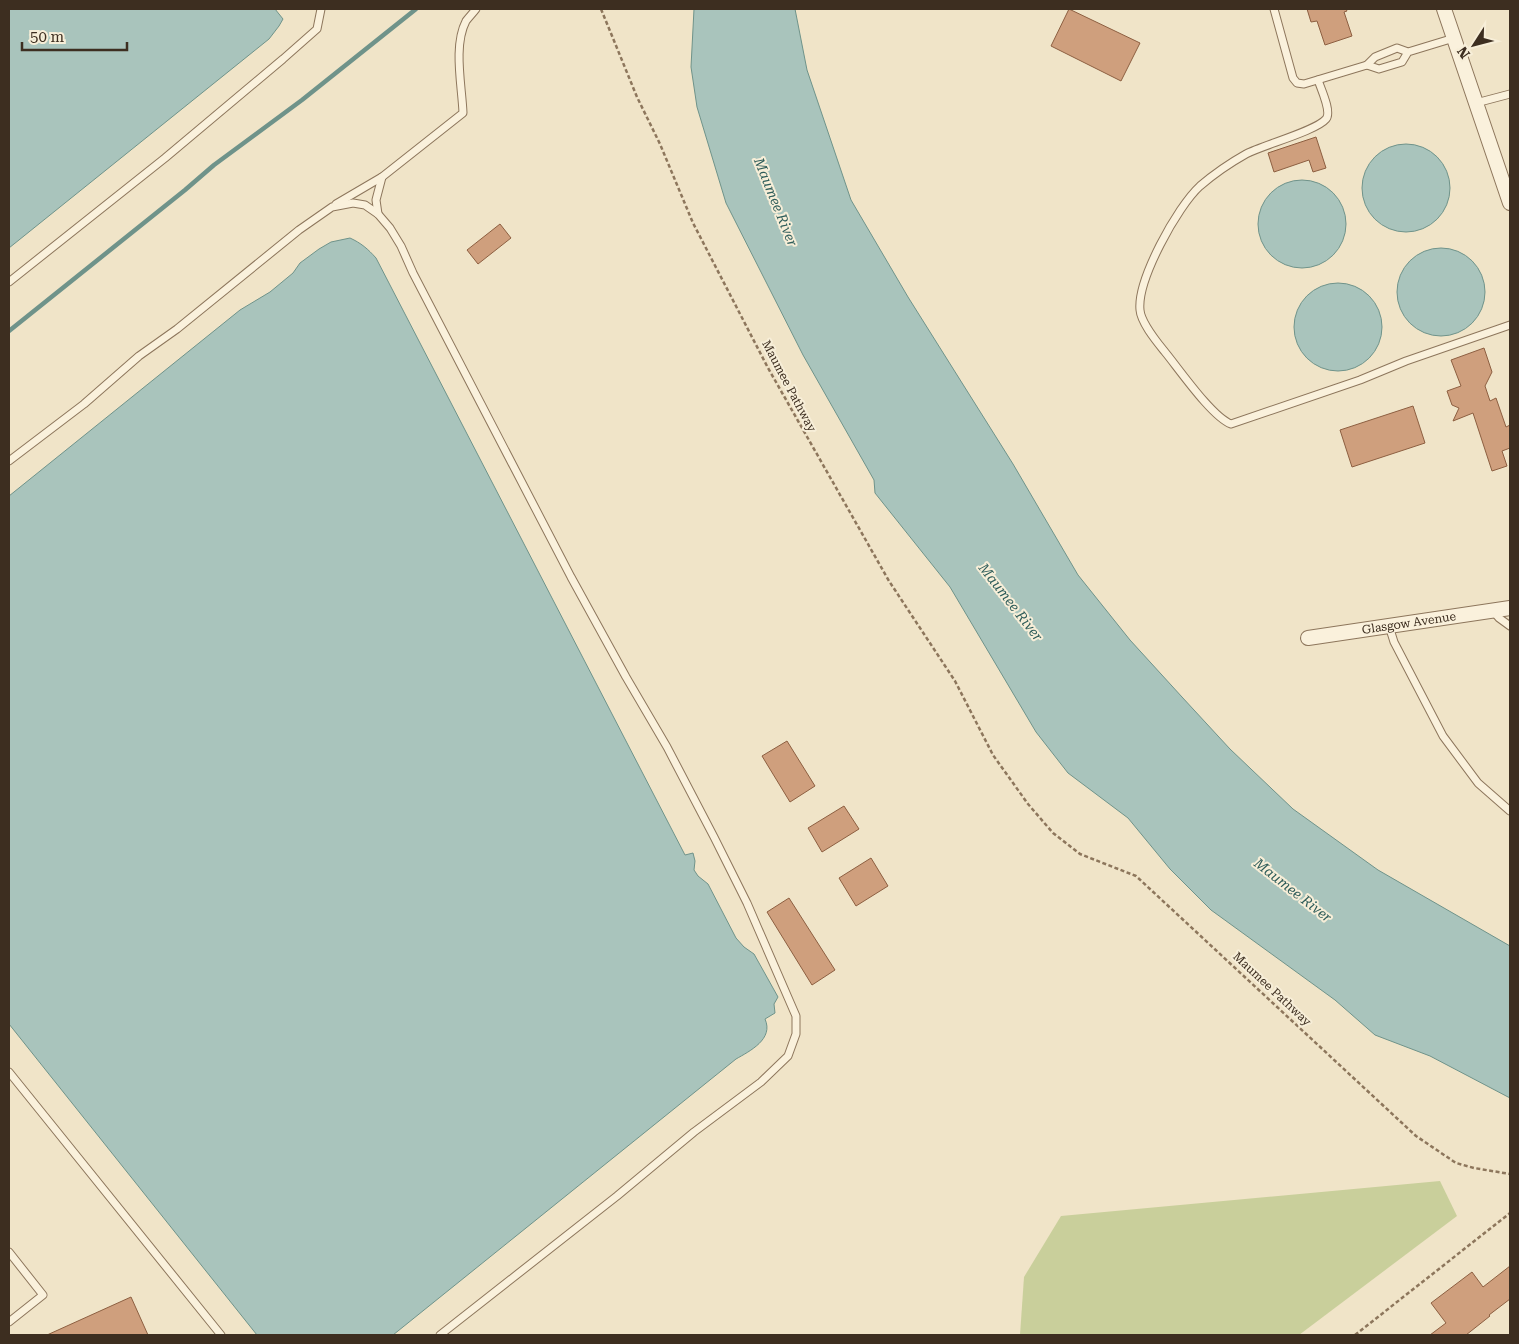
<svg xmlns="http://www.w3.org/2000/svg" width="1519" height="1344" viewBox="0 0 1519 1344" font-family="'Roboto Serif',serif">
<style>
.green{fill:#c9cf9b}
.water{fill:#a9c4bc;stroke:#6f938a}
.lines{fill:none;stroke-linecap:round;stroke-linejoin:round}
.stream{stroke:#6f938a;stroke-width:4.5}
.building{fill:#cf9f7d;stroke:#8d5f41}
.service-casing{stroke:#8d765c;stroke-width:9}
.minor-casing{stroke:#8d765c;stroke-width:16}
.path{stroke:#8d765c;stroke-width:2.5;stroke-dasharray:4 2.5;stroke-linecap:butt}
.service{stroke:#faf1dc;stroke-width:7}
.minor{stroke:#faf1dc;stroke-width:14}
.labels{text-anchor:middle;stroke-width:4;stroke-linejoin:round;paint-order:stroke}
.street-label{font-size:12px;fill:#3d2e20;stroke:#f7eed8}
.water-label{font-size:14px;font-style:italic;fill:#2f5d5a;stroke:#f7eed8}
</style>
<rect width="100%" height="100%" fill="#f0e4c8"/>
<polygon class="green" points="1440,1181 1457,1216 1299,1335 1020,1335 1024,1277 1061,1216"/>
<g class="water">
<polygon points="9,9 275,9 283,19 279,26 269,39 9,248"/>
<polygon points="694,9 795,9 807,70 851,200 908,297 1013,464 1078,575 1130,640 1182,697 1230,749 1293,809 1378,870 1510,946 1510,1098 1430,1056 1375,1035 1335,1000 1211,910 1170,869 1128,818 1068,773 1036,732 950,587 875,493 874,480 803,355 726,203 697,107 691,67"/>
<circle cx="1406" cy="188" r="44"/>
<circle cx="1302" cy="224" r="44"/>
<path d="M350 238C361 243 368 249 376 258L685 855 693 853 695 861 694 870 698 876 708 884 736 938 744 947 754 954 778 997 774 1004 775 1013 765 1019C774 1039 750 1051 736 1059L393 1335H257L9 1024V496L240 310 270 292 293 273 300 263 319 249 331 242Z"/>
<circle cx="1441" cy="292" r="44"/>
<circle cx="1338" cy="327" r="44"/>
</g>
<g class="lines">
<polyline class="stream" points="9,331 185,190 214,165 302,100 416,9"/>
</g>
<g class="building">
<polygon points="1069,9 1140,43 1121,81 1051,46"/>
<polygon points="1307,9 1346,9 1347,11 1344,12 1352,36 1325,45 1317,21 1311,22"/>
<polygon points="1316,137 1326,168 1313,172 1309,160 1274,172 1268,153"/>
<polygon points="500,224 511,238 478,264 467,250"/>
<polygon points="1484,348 1492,372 1485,386 1490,401 1496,398 1506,427 1510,425 1510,448 1502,451 1507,466 1492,471 1473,413 1453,421 1459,408 1452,405 1447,391 1461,386 1451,360"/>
<polygon points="1413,406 1425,443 1352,467 1340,430"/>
<polygon points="787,741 815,786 790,802 762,756"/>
<polygon points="844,806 859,829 822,852 808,828"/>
<polygon points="871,858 888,886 856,906 839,878"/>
<polygon points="789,898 835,970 812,985 767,912"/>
<polygon points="1510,1266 1510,1299 1489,1315 1490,1316 1466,1335 1430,1335 1446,1323 1431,1303 1472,1272 1483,1287"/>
<polygon points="131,1297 148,1335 47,1335"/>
</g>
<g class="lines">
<g class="service-casing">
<g id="service">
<polyline points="1274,9 1293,78 1297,83 1304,84 1367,65"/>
<polyline points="1408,52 1402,62 1379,69 1367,65 1375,57 1397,48 1408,52 1454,38"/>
<path d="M1318 80C1321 89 1332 112 1326 119 1316 131 1263 145 1246 154 1230 163 1214 174 1200 186 1177 207 1137 280 1140 310 1141 323 1157 342 1165 352 1179 369 1212 417 1231 424L1360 380 1406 361 1510 325"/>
<polyline points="1476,103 1510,94"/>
<path d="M336 204 382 177 463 113C462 86 453 46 466 21 469 17 473 13 476 9"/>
<polyline points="378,214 376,200 382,177"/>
<polyline points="9,282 165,158 283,59 317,29 321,9"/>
<polyline points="9,461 84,404 139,356 177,329 299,230 332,207 353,203 365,205 378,214 390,228 401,246 413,273 571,577 626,677 667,747 714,837 747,903 796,1016 796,1034 788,1056 761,1082 694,1132 617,1196 440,1335"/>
<polyline points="1493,611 1499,618 1510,626"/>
<polyline points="1389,626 1394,642 1443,736 1478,783 1510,811"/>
<polyline points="9,1072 221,1335"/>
<polyline points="9,1252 43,1295 9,1322"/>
</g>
</g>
<g class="minor-casing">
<g id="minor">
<polyline points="1444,9 1510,203"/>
<path id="s1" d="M1308 638 1510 608"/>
</g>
</g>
<g class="path">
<polyline points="601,9 637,97 660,144 693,223 768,368 889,581 955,681 993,755 1028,804 1053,833 1080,854 1136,876 1416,1136 1456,1163 1474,1168 1510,1174"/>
<polyline points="1355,1335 1510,1213"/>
</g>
<use href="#service" class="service"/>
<use href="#minor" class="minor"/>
</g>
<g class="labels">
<g class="street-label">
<text transform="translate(789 386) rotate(62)" y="4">Maumee Pathway</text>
<text dy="4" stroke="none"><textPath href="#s1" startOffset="102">Glasgow Avenue</textPath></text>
<text transform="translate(1272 989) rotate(43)" y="4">Maumee Pathway</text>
</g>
<g class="water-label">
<text transform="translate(776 202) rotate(68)" y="5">Maumee River</text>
<text transform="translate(1011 602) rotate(52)" y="5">Maumee River</text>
<text transform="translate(1293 890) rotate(38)" y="5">Maumee River</text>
</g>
</g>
<rect width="1519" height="1344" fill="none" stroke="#3d2e20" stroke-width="20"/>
<g transform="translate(1474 45) rotate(234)" stroke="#f7eed8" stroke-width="4" paint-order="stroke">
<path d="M0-4L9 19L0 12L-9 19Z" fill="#3d2e20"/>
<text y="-8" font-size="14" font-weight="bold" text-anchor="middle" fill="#3d2e20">N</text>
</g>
<path d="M22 42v8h105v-8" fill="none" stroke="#3d2e20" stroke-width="2.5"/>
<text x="30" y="42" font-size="15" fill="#3d2e20" stroke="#f7eed8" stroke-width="4" paint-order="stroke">50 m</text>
</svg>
